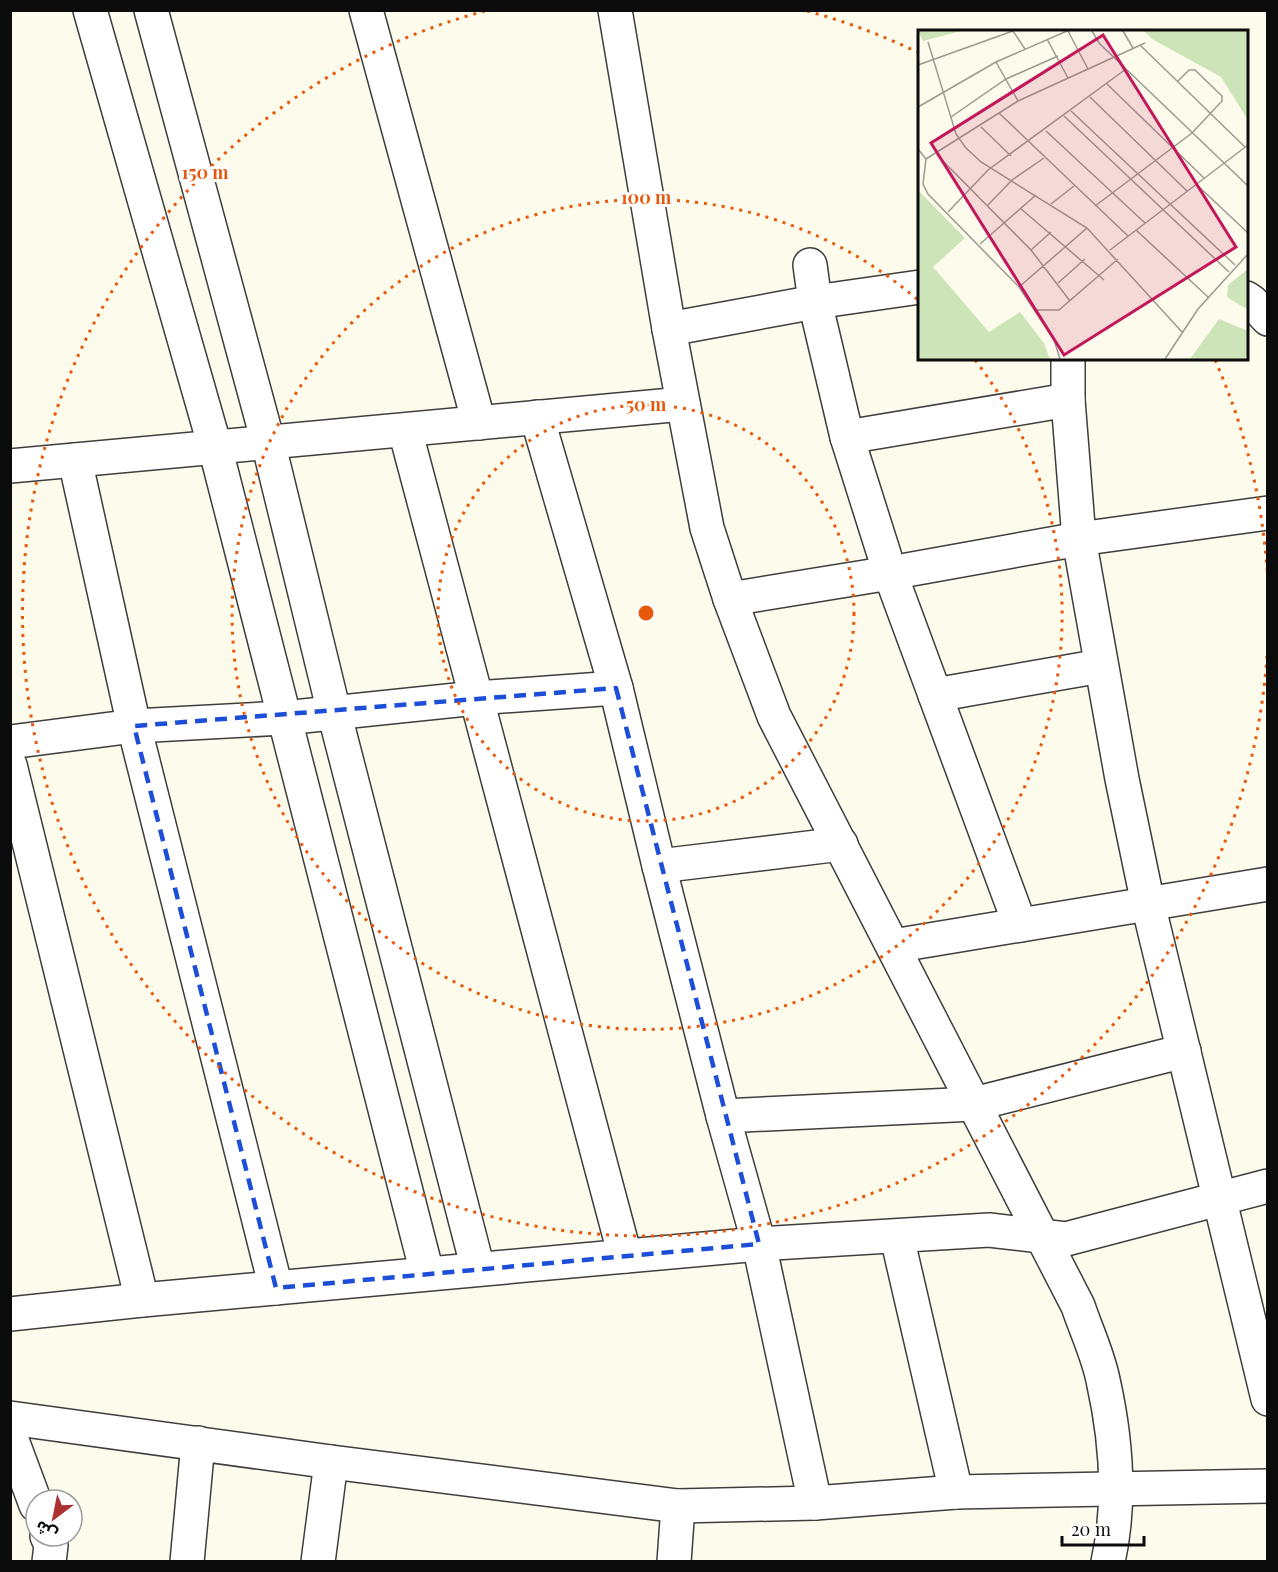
<svg xmlns="http://www.w3.org/2000/svg" width="1278" height="1572" viewBox="0 0 1278 1572" font-family="'Playfair Display','Noto Sans Arabic',serif">
<style>
.lines{fill:none;stroke-linecap:round;stroke-linejoin:round}
.minor-casing{stroke:#3e3e3e;stroke-width:36}
.minor{stroke:#fff;stroke-width:33}
.marked{fill:none;stroke:#1d4ed8;stroke-width:4.5;stroke-dasharray:12 8;stroke-linejoin:round}
.ring{fill:none;stroke:#e8590c;stroke-width:3;stroke-dasharray:3 6}
.inset-road{fill:none;stroke:#9c9b91;stroke-width:1.5}
.view{fill:#c2185b;fill-opacity:0.15;stroke:#c2185b;stroke-width:3}
.inset-edge{fill:none;stroke:#0b0b0b;stroke-width:3}
.centre{fill:#e8590c;stroke:#fff;stroke-width:3}
.ring-label{font-size:18px;text-anchor:middle;font-weight:bold;fill:#e8590c;stroke:#fff;stroke-width:6;stroke-linejoin:round;paint-order:stroke}
</style>
<rect width="100%" height="100%" fill="#fdfbeb"/>
<g class="lines">
<g class="minor-casing">
<g id="minor">
<polyline points="90,10 215,447 427,1273"/>
<polyline points="151,10 268,442 334,712 478,1269"/>
<polyline points="366,10 479,423"/>
<path d="M615 10 669 329 707 528 730 599 774 716 1078 1306C1086 1330 1098 1355 1103 1380 1116 1438 1121 1503 1108 1562"/>
<polyline points="810,265 815,302 847,437 890,573 1020,925"/>
<polyline points="1246,298 1252,302 1268,319"/>
<polyline points="669,329 815,302 920,287"/>
<polyline points="1068,358 1068,400 1079,539 1122,779 1148,904 1268,1399"/>
<polyline points="537,417 616,688 659,866 723,1116 759,1244 815,1503"/>
<polyline points="405,430 625,1256"/>
<polyline points="847,437 1068,400"/>
<polyline points="75,460 134,726 276,1288"/>
<polyline points="10,466 683,404"/>
<polyline points="730,599 890,573 1079,539 1268,513"/>
<polyline points="935,695 1101,666"/>
<polyline points="10,742 134,726 284,718 476,698 616,688"/>
<polyline points="10,765 142,1300"/>
<polyline points="659,866 841,844"/>
<polyline points="893,946 1268,884"/>
<polyline points="723,1116 974,1104 1184,1051"/>
<polyline points="897,1237 956,1492"/>
<polyline points="10,1314 142,1300 759,1244 989,1230 1066,1239 1268,1186"/>
<polyline points="10,1418 331,1462 678,1506 815,1503 956,1492 1268,1486"/>
<polyline points="10,1435 36,1505"/>
<polyline points="47,1536 51,1545 49,1562"/>
<polyline points="187,1562 198,1443"/>
<polyline points="318,1562 331,1462"/>
<polyline points="674,1562 678,1506"/>
</g>
</g>
<use href="#minor" class="minor"/>
</g>
<path class="marked" d="M616 688 759 1244 276 1288 134 726Z"/>
<g class="ring">
<circle cx="646" cy="613" r="208"/>
<path d="M975 360A415 415 0 1 1 918 300"/>
<path d="M1267 656A623 623 0 1 1 485 11M807 11A623 623 0 0 1 919 53M1215 360A623 623 0 0 1 1267 570"/>
</g>
<g transform="translate(918 30)">
<rect width="330" height="330" fill="#fdfbeb"/>
<path d="M0 1H43L5 11ZM226 1H330V90L303 47 234 9ZM0 160 47 208 15 237 71 302 102 282 126 313 132 329H0ZM330 239V280L309 267 310 255ZM301 289 330 301V329H272Z" fill="#cde4b9"/>
<path class="inset-road" d="M150 1 170 39M174 1 181 13 330 156M205 1 215 18M129 9 150 48M10 12 38 104 47 117 63 132 169 198 264 302M222 15 327 117M78 32 100 71M0 35 95 1 107 19M189 54 286 148M172 67 269 161M0 77 78 32 149 1M153 81 317 235M81 83 210 206M146 86 311 242M33 87 88 49 140 26M63 97 93 126M128 101 227 193M0 119 8 129 5 154 10 164 101 257 136 310 142 329M19 125 113 220 152 271M8 129 100 71 227 13M278 154 330 203M133 174 156 156M70 175 94 150 126 128M177 176 274 103 304 71V66L277 40H271L259 52M102 178 186 250M30 182 70 140 208 39M218 200 290 267M62 214 118 165M113 220 133 202M192 220 330 115M140 253 167 229M101 257 169 198M116 280H141L200 229M247 329 280 279 330 224"/>
<path class="view" d="M185 5 318 217 146 325 13 113Z"/>
<rect width="330" height="330" class="inset-edge"/>
</g>
<circle cx="646" cy="613" r="9" class="centre"/>
<g class="ring-label">
<text x="205" y="179">150 m</text>
<text x="646" y="204">100 m</text>
<text x="646" y="411">50 m</text>
</g>
<rect width="1278" height="1572" fill="none" stroke="#0b0b0b" stroke-width="24"/>
<g transform="translate(54 1518) rotate(212)"><circle r="28" fill="#ffffff" stroke="#9d9d9d" stroke-width="1.5"/>
<path d="M0-4.5L10 22L0 15L-10 22Z" fill="#ae3131"/>
<text y="-9" font-size="16" font-weight="bold" text-anchor="middle" fill="#0b0b0b">ش</text>
</g>
<path d="M1062 1536v9h82v-9" fill="none" stroke="#0b0b0b" stroke-width="3"/>
<text x="1071" y="1536" font-size="18" fill="#0b0b0b" stroke="#ffffff" stroke-width="4.5" paint-order="stroke">20 m</text>
</svg>
